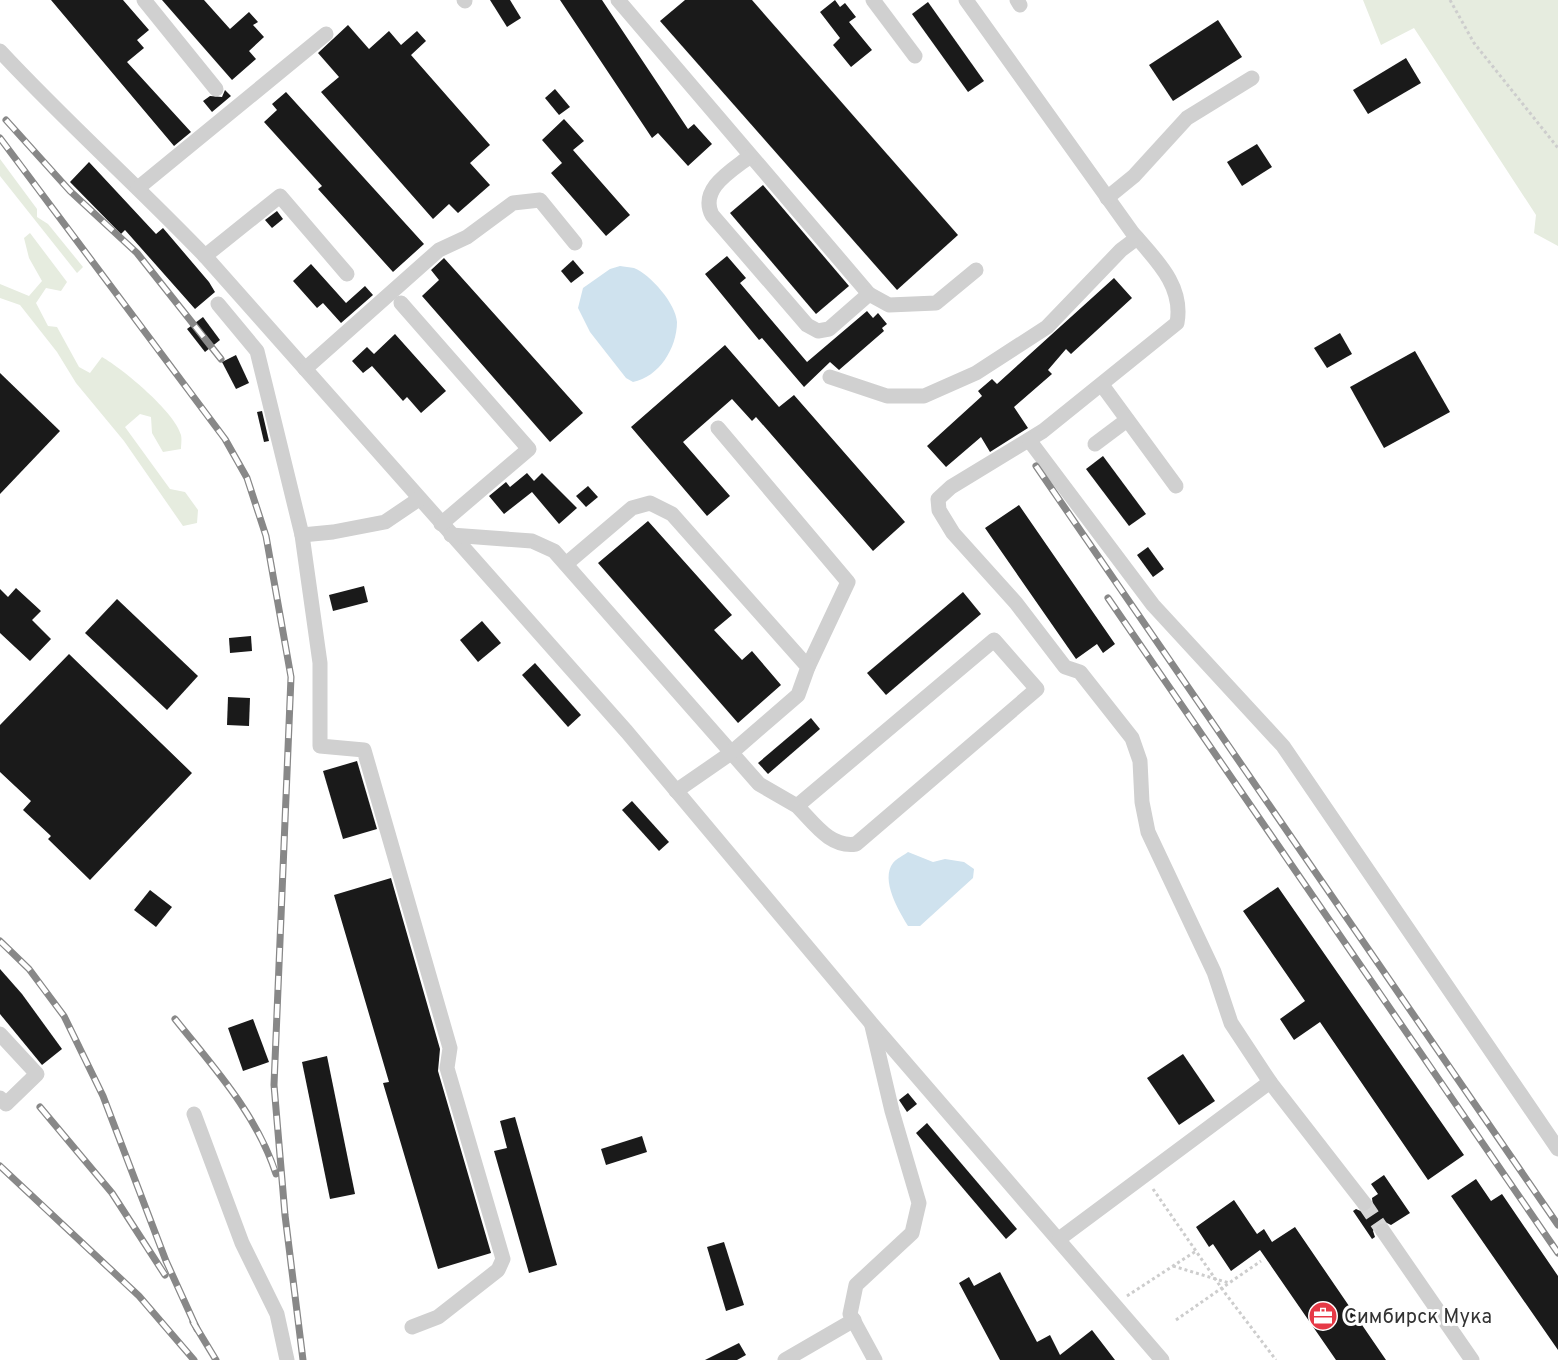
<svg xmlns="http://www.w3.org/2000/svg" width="1558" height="1360" viewBox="0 0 1558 1360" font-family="Overpass,sans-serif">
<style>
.green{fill:#e6ecdf}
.water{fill:#cfe2ee}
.building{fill:#1a1a1a}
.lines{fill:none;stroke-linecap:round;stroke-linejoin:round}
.minor-tunnel{stroke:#d6d6d6;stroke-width:15;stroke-dasharray:15 8;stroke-linecap:butt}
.path{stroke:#cdcdcd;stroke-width:3;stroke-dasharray:3 3;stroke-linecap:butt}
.minor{stroke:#d0d0d0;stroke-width:15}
.rail-casing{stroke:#888;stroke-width:7}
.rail{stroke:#fff;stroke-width:4.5;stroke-dasharray:14;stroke-linecap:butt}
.labels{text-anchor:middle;stroke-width:6;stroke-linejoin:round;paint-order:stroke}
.poi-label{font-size:20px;fill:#333;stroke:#fff;text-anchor:start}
</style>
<rect width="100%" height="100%" fill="#fff"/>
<g class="green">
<polygon points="1363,0 1558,0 1558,246 1534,233 1536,215 1414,28 1381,45"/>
<polygon points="0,159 37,209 37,217 48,224 83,267 77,273 0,176"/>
<path d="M30 233 67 282 61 291 46 288 36 303 48 326 57 327 79 367 90 373 102 357C123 369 175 412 181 435 182 439 181 445 181 449L163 452 152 433 151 417 140 414 125 427 170 489 185 492 198 510 197 523 183 526 124 441 76 383 57 352 20 305 0 298V284L29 296 42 281 29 258 24 238Z"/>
</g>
<g class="water">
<path d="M620 266C624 267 630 267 634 268 651 275 676 304 677 322 677 348 659 377 633 382L626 378 590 332 578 308 583 288 610 269Z"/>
<path d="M908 852 933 862 945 859 964 862 974 869 973 878 920 926H908C899 911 880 880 893 863 896 859 904 855 908 852Z"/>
</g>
<g class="building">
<polygon points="51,0 123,0 149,30 137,40 144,48 127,62 191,132 174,146"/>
<polygon points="162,0 204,0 230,29 249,12 258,22 253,25 264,37 249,51 256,59 232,80"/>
<polygon points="490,0 510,0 521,18 507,27"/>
<polygon points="560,0 602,0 688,129 694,124 712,144 688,166 658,133 652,138"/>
<polygon points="685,0 752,0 958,235 897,290 660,21"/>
<polygon points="835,0 840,7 845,3 856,17 849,22 872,50 851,67 833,45 840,38 820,12"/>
<polygon points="928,2 984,81 968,92 912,14"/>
<polygon points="1218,20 1242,57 1173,101 1149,65"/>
<polygon points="348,25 369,49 389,31 401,45 417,31 426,41 411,55 490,145 470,163 490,185 458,213 449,204 433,219 321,92 339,77 318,53"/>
<polygon points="1406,58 1421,83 1368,114 1353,90"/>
<polygon points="555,89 570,107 559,115 545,98"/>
<polygon points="225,90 231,96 212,112 203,101 210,96 222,97"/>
<polygon points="286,92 424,244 393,272 318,189 322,186 264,122 277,110 272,104"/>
<polygon points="564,119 584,141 573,150 630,215 606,236 551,173 562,163 542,140"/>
<polygon points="1257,144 1272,167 1242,186 1227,162"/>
<polygon points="89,162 156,234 163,228 209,282 215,292 195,309 125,230 121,234 70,182"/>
<polygon points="763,185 849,286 816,314 730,213"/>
<polygon points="277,211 283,219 272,228 265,220"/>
<polygon points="727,256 746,278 740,283 807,362 867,311 873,318 878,313 887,324 882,328 884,331 839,370 830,362 804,387 762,338 759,340 705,274"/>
<polygon points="444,258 583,413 550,442 422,296 439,280 431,270"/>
<polygon points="573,260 584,273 571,283 561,271"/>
<polygon points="311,264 346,303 365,286 373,295 341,323 323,303 317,308 293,281"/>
<polygon points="1114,278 1132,298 1071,354 1066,349 1048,370 1052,374 1014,407 1028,428 990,452 981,437 946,467 927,446 982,396 978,391 992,379 997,384"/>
<polygon points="203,317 220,340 205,352 187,329"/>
<polygon points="1340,333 1352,354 1327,368 1314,348"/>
<polygon points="395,334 446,391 421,413 407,397 403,401 372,366 363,373 352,361 367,347 374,354"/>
<polygon points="725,345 779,407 794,395 905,522 873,551 756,417 752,421 732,399 683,442 730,496 707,516 631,427"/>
<polygon points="1415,351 1450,412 1384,448 1350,387"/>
<polygon points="236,355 249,383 236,389 222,362"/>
<polygon points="0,373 60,431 0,494"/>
<polygon points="262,411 269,441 264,442 257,412"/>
<polygon points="1103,456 1146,514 1129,526 1086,469"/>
<polygon points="527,473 534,481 542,473 577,508 559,524 532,492 504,514 489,496 506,482 510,487"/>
<polygon points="588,486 598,497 586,507 576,496"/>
<polygon points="1019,505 1115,644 1103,653 1097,644 1076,659 985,528"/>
<polygon points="648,521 732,615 714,630 742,660 752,651 781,685 738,723 598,563"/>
<polygon points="1148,547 1164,569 1153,577 1137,555"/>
<polygon points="364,586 368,602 333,611 329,595"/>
<polygon points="16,588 41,611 32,620 51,639 30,661 0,633 0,589 8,597"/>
<polygon points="963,592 981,614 886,695 867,673"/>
<polygon points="117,599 198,676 167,710 85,633"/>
<polygon points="482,621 501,643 478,662 460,640"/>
<polygon points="251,636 252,651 230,653 229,638"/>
<polygon points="69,654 192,773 90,880 48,839 51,836 23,810 31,801 0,772 0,725"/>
<polygon points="535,663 581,715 568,727 522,675"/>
<polygon points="228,697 250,698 249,726 227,725"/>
<polygon points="811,718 820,729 768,774 758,763"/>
<polygon points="357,761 377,829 343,839 323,771"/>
<polygon points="632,801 669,842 659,851 622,810"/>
<polygon points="391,878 440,1049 438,1071 491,1253 438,1269 383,1083 389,1082 334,895"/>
<polygon points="1278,887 1464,1155 1428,1180 1320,1022 1294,1040 1280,1019 1305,1001 1243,911"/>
<polygon points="150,890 172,907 156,927 134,910"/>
<polygon points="0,969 22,994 62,1049 42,1065 0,1014"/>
<polygon points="253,1019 269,1062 243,1071 228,1028"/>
<polygon points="1183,1054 1215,1101 1179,1125 1147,1078"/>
<polygon points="327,1056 355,1194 330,1199 302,1062"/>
<polygon points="908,1093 917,1104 907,1112 899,1100"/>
<polygon points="515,1117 557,1265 529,1273 494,1151 507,1148 500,1121"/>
<polygon points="927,1123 1017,1229 1006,1239 916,1133"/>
<polygon points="642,1136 647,1152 606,1165 601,1149"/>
<polygon points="1384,1175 1410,1213 1391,1225 1383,1221 1377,1223 1373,1231 1375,1237 1372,1239 1353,1211 1356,1209 1365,1213 1370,1210 1373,1206 1372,1198 1378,1194 1371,1184"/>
<polygon points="1476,1179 1491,1201 1502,1194 1558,1276 1558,1350 1451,1196"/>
<polygon points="1234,1200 1257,1234 1264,1229 1272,1242 1295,1227 1386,1360 1336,1360 1260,1250 1231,1271 1213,1244 1209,1247 1196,1227"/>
<polygon points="724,1242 744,1305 726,1311 707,1247"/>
<polygon points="1000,1272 1037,1342 1050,1335 1060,1355 1092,1330 1115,1360 1000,1360 959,1283 969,1277 974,1286"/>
<polygon points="739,1343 746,1355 737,1360 705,1360"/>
</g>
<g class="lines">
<polyline class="minor-tunnel" points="1364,1203 1383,1231"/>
<g class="path">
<polyline points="1450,0 1474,43 1558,148"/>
<polyline points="1153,1189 1225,1293 1276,1360"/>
<polyline points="1173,1266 1229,1283 1261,1261"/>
<polyline points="1127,1296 1196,1251"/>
<polyline points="1176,1320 1229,1283"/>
</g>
<g class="minor">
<polyline points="144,0 216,89"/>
<polyline points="464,0 465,1"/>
<polyline points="618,0 869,294 889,305 936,303 976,270"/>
<polyline points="873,0 915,56"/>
<path d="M966 0 1132 232C1155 259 1184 285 1177 323L1043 431 951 487 938 499 939 510 953 533 1016 603 1065 667 1080 672 1132 738 1140 761 1142 802 1148 832 1214 972 1231 1023 1270 1082"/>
<polyline points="1017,0 1020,5"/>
<path d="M0 51C66 122 138 186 205 256L627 732 871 1023 1162 1360"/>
<path d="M749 157C731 171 699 189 712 215L807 325 818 331 829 329 869 294"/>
<polyline points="138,188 326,34"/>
<polyline points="1107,198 1134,176 1187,118 1252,78"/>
<polyline points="205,256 280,196 347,274"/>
<polyline points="401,303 529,449 441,524"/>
<polyline points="218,304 257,351 302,535"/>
<polyline points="305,369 439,250 467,237 513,203 540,200 575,243"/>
<polyline points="830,377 887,396 924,396 976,373 1047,327 1121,250 1137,238"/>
<polyline points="1102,385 1176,486"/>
<polyline points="718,428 848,582 808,667"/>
<polyline points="1029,440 1153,605 1283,746 1558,1149"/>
<polyline points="1095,444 1127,420"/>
<path d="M451 535 532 541 554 551 759 784 797 806 994 640 1037 689 856 844C830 848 814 823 797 806"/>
<polyline points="566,564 632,508 650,503 672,514 808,667 798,695 731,753 676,791"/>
<polyline points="872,1026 892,1111 919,1203 912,1233 856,1285 850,1314 875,1360"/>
<polyline points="0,1034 37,1074 6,1104 0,1098"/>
<polyline points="194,1114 242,1243 277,1314 287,1360"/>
<polyline points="1383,1231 1472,1360"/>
<polyline points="1059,1239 1270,1082 1364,1203"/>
<polyline points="412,1327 438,1317 498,1270 503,1259 447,1068 450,1048 364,750 320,746 320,663 302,535 333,532 385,522 419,499"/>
<polyline points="785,1360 854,1320"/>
</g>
<g class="rail-casing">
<g id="rail">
<polyline points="6,120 70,191 137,253 221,359"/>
<polyline points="0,138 225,439 247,478 266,536 291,677 274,1085 285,1215 303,1360"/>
<polyline points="1036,466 1558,1225"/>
<polyline points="1108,598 1558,1253"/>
<polyline points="0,941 29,969 64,1016 103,1096 166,1261 197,1329"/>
<path d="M175 1019C214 1068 256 1113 276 1174"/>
<polyline points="40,1107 112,1193 165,1275"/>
<polyline points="0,1166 139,1296 194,1360"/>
<polyline points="193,1322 216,1360"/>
</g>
</g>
<use href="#rail" class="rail"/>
</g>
<defs>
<g id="office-disc" transform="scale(1.5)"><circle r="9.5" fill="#e63946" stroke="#fff"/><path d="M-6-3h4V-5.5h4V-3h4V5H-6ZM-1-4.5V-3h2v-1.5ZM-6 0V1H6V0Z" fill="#fff"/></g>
</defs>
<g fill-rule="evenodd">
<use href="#office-disc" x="1323" y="1316"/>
</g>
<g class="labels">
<g class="poi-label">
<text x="1344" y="1323">Симбирск Мука</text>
</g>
</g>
</svg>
